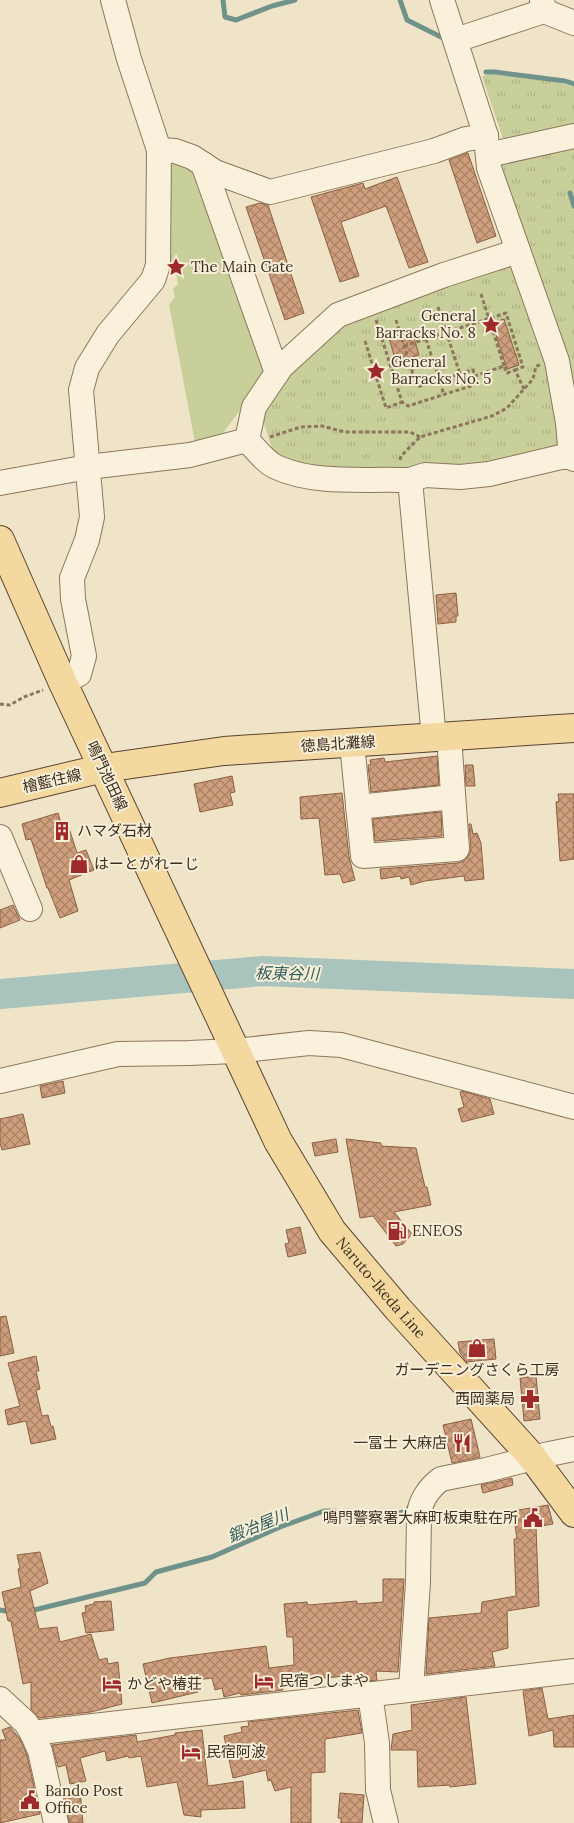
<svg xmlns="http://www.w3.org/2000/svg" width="574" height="1823" viewBox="0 0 574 1823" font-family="Lora,'Noto Sans JP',serif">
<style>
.green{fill:#c9cf9b}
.park{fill:url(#park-tufts)}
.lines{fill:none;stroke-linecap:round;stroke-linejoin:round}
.stream{stroke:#6f938a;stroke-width:5}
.river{stroke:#a9c4bc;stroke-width:30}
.building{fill:url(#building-cross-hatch);stroke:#8d5f41}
.minor-casing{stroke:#8d765c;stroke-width:26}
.major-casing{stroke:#5b4430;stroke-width:30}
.path{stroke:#8d765c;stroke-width:3;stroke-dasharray:4 2.5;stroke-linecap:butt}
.minor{stroke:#faf1dc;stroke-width:24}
.major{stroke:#f3d9a0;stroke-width:28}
.labels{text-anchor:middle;stroke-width:4;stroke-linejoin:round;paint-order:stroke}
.poi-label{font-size:15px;fill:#3d2e20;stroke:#f7eed8;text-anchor:start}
.street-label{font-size:15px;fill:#3d2e20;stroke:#f7eed8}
.water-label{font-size:16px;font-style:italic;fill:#2f5d5a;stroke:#f7eed8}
</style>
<defs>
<pattern id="park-tufts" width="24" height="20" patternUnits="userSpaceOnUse" patternTransform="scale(1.25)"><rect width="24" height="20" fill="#c9cf9b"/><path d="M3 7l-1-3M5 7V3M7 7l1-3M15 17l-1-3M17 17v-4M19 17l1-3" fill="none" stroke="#aeb285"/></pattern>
<pattern id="building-cross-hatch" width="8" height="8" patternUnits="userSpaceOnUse" patternTransform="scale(1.25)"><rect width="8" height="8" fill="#cf9f7d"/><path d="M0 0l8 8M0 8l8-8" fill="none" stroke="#a98266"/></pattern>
</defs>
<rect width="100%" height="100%" fill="#f0e4c8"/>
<polygon class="green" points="177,156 192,161 267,362 260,384 217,441 196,448 169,305 175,297 173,289 178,284 176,273 170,275 163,163"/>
<polygon class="park" points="491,74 558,82 574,87 574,449 406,475 276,462 260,411 291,368 341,324 529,256 499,177 504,142 482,76"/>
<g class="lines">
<g class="stream">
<polyline points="223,0 225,17 236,20 272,6 295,0"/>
<polyline points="400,0 407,20 441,37"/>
<polyline points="486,72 495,72 565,81 574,84"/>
<polyline points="570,193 574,206"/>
<polyline points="0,1610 11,1612"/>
<polyline points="30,1611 145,1583 156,1572 212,1557 280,1527 324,1511 334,1511 361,1524 407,1511 411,1504"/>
</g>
<polyline class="river" points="0,994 263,971 574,984"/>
</g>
<g class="building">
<polygon points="468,153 496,236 477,243 449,160"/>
<polygon points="397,177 428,262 409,268 386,206 341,222 359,276 340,282 311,197 363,183 365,189"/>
<polygon points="260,203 268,205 304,313 285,320 246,207"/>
<polygon points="504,319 519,365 507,369 492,323"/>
<polygon points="412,331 419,355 396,362 389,338"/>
<polygon points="456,593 458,616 456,616 456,622 438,624 436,595"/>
<polygon points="437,756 439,785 371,792 368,765 371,765 370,760 384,758 385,762"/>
<polygon points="465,765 473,765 475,786 466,786"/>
<polygon points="232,776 235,792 230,793 233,805 200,812 194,784"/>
<polygon points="342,793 349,857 355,880 343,883 340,874 325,875 319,818 301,819 300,797"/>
<polygon points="558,794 574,794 574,859 560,861 556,802 559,801"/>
<polygon points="441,812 442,836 375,841 373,819"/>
<polygon points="58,813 62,826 68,825 77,853 86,850 94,870 69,880 78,911 60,918 48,888 47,888 31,839 26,840 22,824"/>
<polygon points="469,824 471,824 473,834 477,833 481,843 484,879 465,881 464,876 425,881 411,885 409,877 401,879 400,876 381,879 380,869 458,863 464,861 469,855 471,849"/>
<polygon points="13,905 20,920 0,928 0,910"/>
<polygon points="63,1081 65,1093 42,1098 40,1086"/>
<polygon points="462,1091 490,1099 494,1114 462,1122 458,1109 464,1107 460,1092"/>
<polygon points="23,1114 30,1144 2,1150 0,1143 0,1119"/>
<polygon points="336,1139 338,1152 315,1156 312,1143"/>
<polygon points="346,1139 381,1143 381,1146 416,1148 425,1187 427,1187 431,1205 394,1212 412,1234 403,1244 396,1246 373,1216 360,1218"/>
<polygon points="300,1227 306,1253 288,1257 285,1244 289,1243 286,1230"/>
<polygon points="6,1316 14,1353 0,1356 0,1317"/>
<polygon points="494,1339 496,1359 467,1362 460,1353 458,1342"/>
<polygon points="36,1356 39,1371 36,1371 40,1389 36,1390 42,1416 48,1415 51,1427 53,1426 56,1439 31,1444 26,1421 8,1425 5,1410 20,1406 8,1363"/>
<polygon points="536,1376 540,1419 524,1421 520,1378"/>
<polygon points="471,1419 480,1457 452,1463 443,1425"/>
<polygon points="512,1478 513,1485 483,1493 481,1485"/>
<polygon points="548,1505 553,1524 536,1527 539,1606 507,1611 508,1648 492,1652 495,1666 426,1674 429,1618 481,1613 482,1602 516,1596 514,1539 517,1539 513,1511"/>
<polygon points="40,1552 48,1583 30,1591 39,1629 57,1627 60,1642 91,1634 99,1660 107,1658 108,1664 118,1662 122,1704 91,1712 39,1718 31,1709 31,1682 23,1684 11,1621 8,1621 2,1592 21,1587 18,1569 20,1568 17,1555"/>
<polygon points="383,1579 404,1579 398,1672 376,1671 377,1680 358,1682 356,1675 282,1682 283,1690 241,1695 240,1693 224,1697 222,1688 215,1690 212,1678 196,1680 198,1692 152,1703 143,1664 170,1658 266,1646 269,1668 294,1665 293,1637 287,1637 284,1604 307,1602 308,1605 357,1601 357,1604 383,1602"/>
<polygon points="111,1601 114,1630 86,1633 82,1613 86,1612 85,1606 94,1604 94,1602"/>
<polygon points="542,1688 548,1719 574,1715 574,1747 554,1747 553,1730 529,1736 523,1691"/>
<polygon points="466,1697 476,1784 450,1787 450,1785 418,1787 417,1750 391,1750 393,1734 412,1730 411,1705"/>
<polygon points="358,1710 362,1733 325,1739 325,1772 311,1773 311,1823 291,1823 291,1787 275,1791 271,1780 268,1781 266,1770 233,1778 224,1736 242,1732 241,1727 249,1726 248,1722"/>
<polygon points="10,1727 20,1739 27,1755 40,1814 0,1823 0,1740 6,1740 2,1730"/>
<polygon points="202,1730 208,1786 243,1781 245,1808 201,1810 201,1817 184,1815 177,1782 147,1787 141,1756 129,1758 128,1756 107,1761 105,1751 80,1758 86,1781 70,1784 66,1765 58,1767 52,1745 136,1735 137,1742 175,1735 175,1733"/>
<polygon points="80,1790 83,1823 69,1823 64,1793"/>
<polygon points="340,1793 364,1795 362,1823 341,1823 341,1818 338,1818"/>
</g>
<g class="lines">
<g class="minor-casing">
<g id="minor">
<polyline points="442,0 486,136 489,168 557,361 568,423 571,457"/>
<polyline points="544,11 574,23"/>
<polyline points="456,40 544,11 542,0"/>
<polyline points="159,150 175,151 192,157 215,172 270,192 434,151 466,139 486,136"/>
<polyline points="488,155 574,136"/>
<polyline points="203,164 277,373"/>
<path d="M518 251 444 275 338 315 281 367 254 407 247 440C255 448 265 462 276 467 313 484 360 479 400 480H410L425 475 460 477 489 474 561 457H571L574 459"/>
<polyline points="410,480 434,738"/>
<polyline points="0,483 88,467 190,455 247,440"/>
<polyline points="63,683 79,674 84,656 73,599 72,578 87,540 92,517 81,390 87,368 108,334 153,280 158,265 159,150 129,59 113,0"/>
<polyline points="352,743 363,856 457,849 449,737"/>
<polyline points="358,807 453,797"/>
<polyline points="0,837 30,909"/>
<polyline points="0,1081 118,1054 189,1053 235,1051 309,1043 341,1045 574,1107"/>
<path d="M411 1689 418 1582 419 1515C420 1501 429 1488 441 1479L486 1470 549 1454 574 1449"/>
<polyline points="370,1694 377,1743 378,1790 386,1823"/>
<polyline points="0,1699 26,1723 32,1733"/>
<polyline points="56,1823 40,1751 32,1733 574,1671"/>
</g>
</g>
<g class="major-casing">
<g id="major">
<path id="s1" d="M0 540 63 683 278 1141 332 1231 398 1309 533 1458 574 1513"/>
<polyline points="0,793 104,768 224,751 574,728"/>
</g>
</g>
<g class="path">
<polyline points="481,294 504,366"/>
<polyline points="438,307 460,374"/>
<polyline points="376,320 402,402 408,406 474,385"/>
<polyline points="396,320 417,387 437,381"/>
<polyline points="426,339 444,395"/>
<polyline points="365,341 386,408 402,402"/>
<polyline points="404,346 506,313 523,367 515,370"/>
<polyline points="441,380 473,370 475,376 504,366 507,373 515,370 524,389"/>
<polyline points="270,437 301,427 322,426 345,432 410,432 420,437"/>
<polyline points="400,460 401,456 420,437 492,416 507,408 533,379 536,366 540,365"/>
<polyline points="0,704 10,705 24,697 43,690"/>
</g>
<use href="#minor" class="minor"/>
<use href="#major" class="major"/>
</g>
<defs>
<g id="sight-bare" transform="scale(1.5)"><path d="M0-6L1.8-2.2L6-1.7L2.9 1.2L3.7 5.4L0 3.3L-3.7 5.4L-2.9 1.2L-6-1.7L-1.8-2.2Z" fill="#9e2a2b" stroke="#f7eed8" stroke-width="2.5" paint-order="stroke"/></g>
<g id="building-bare" transform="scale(1.5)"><path d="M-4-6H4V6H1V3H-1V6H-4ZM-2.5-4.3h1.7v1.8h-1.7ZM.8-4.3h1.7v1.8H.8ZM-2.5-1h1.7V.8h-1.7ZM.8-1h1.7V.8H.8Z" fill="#9e2a2b" stroke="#f7eed8" stroke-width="2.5" paint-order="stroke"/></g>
<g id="shop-bare" transform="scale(1.5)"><path d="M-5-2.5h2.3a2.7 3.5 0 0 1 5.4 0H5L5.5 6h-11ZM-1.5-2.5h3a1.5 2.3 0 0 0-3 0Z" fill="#9e2a2b" stroke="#f7eed8" stroke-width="2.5" paint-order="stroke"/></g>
<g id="fuel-bare" transform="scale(1.5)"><path d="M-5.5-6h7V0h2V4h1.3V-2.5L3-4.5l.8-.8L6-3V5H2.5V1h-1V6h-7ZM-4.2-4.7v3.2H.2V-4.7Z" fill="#9e2a2b" stroke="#f7eed8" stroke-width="2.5" paint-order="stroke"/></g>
<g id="pharmacy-bare" transform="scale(1.5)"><path d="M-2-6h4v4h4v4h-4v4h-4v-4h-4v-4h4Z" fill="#9e2a2b" stroke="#f7eed8" stroke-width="2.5" paint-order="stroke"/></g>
<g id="restaurant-bare" transform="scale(1.5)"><path d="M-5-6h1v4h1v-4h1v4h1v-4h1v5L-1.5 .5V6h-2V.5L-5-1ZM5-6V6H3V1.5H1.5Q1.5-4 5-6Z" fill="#9e2a2b" stroke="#f7eed8" stroke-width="2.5" paint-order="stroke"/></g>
<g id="civic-bare" transform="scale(1.5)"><path d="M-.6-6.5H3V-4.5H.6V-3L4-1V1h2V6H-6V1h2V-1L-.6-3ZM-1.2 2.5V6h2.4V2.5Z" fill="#9e2a2b" stroke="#f7eed8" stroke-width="2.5" paint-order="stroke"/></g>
<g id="hotel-bare" transform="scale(1.5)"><path d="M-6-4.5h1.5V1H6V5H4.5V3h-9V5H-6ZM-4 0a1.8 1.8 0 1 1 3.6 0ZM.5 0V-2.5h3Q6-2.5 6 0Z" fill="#9e2a2b" stroke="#f7eed8" stroke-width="2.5" paint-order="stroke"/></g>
</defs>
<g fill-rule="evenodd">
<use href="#sight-bare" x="176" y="267"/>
<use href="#sight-bare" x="491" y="325"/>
<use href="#sight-bare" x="376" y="371"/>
<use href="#building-bare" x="62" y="831"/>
<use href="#shop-bare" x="79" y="864"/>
<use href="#fuel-bare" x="397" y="1231"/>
<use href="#shop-bare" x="477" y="1348"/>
<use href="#pharmacy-bare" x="530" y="1399"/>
<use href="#restaurant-bare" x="462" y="1443"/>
<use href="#civic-bare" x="533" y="1518"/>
<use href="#hotel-bare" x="264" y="1681"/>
<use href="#hotel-bare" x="112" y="1684"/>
<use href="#hotel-bare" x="191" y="1752"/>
<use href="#civic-bare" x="30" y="1800"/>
</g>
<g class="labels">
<g class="poi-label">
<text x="191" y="272">The Main Gate</text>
<text x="476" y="321" text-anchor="end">General<tspan x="476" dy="17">Barracks No. 8</tspan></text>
<text x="391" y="367">General<tspan x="391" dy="17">Barracks No. 5</tspan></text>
<text x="77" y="836">ハマダ石材</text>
<text x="94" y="869">はーとがれーじ</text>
<text x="412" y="1236">ENEOS</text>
<text x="477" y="1375" text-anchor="middle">ガーデニングさくら工房</text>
<text x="515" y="1404" text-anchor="end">西岡薬局</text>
<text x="447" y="1448" text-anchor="end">一冨士 大麻店</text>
<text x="518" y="1523" text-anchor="end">鳴門警察署大麻町板東駐在所</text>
<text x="279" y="1686">民宿つしまや</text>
<text x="127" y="1689">かどや椿荘</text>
<text x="206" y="1757">民宿阿波</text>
<text x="45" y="1796">Bando Post<tspan x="45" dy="17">Office</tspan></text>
</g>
<g class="street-label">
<text transform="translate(338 744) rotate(-4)" y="5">徳島北灘線</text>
<text transform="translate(107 776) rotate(65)" y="5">鳴門池田線</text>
<text transform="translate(52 781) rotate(-13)" y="5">檜藍住線</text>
<text dy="5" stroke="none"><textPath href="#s1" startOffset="842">Naruto-Ikeda Line</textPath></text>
</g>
<g class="water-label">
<text transform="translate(287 973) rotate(1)" y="6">板東谷川</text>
<text transform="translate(258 1525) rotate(-22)" y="6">鍛冶屋川</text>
</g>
</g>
</svg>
